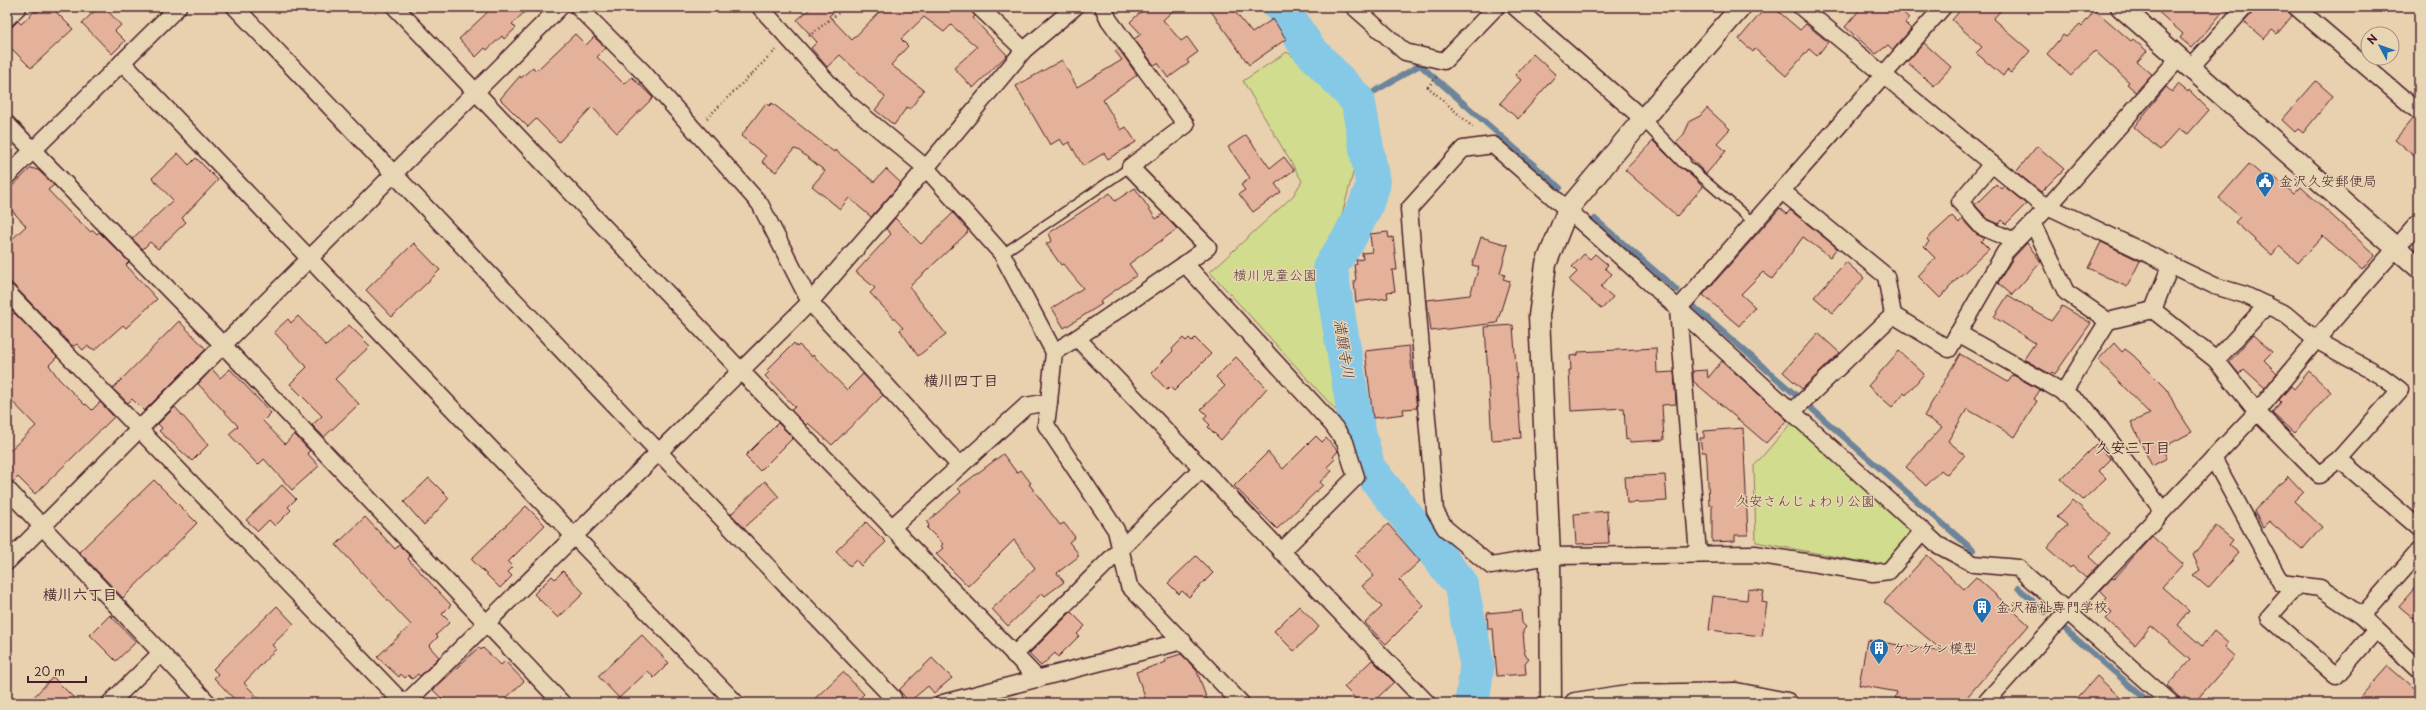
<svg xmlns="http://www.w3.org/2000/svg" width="2426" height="710" viewBox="0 0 2426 710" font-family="'Playpen Sans','Klee One',sans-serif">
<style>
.green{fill:#d1dc8f;stroke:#8e7e5d}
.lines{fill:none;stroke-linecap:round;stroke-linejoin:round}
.stream{stroke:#6d859b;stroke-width:6}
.river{stroke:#85c9e6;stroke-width:35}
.building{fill:#e4b19a;stroke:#4a1f2b}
.service-casing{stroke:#4a1f2b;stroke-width:11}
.pedestrian-casing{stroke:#4a1f2b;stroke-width:15}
.minor-casing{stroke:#4a1f2b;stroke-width:19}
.tertiary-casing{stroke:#4a1f2b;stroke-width:23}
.path{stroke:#4a1f2b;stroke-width:2.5;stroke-dasharray:1 3;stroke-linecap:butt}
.service{stroke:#e8d5b3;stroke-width:8}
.pedestrian{stroke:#e8d5b3;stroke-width:12}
.minor{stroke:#e8d5b3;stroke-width:16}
.tertiary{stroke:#e8d5b3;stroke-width:20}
.labels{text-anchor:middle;stroke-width:3;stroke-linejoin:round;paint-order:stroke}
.poi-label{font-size:14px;fill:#4a1f2b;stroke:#e8d5b3;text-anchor:start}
.park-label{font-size:14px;fill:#5e3b3a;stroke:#e8d5b3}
.water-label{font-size:15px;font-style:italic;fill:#533847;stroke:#e8d5b3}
.neighbourhood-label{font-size:15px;font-weight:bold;fill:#4a1f2b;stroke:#e8d5b3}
</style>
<rect width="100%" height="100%" fill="#e9d0af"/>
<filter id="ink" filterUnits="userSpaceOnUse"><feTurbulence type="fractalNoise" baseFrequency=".025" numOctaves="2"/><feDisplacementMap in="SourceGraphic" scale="8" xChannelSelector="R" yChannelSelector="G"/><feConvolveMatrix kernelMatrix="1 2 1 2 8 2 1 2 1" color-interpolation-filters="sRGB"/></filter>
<g filter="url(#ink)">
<g class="green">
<polygon points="1287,52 1339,90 1356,127 1354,169 1333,249 1321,265 1344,419 1210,272 1293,196 1302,181 1243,81"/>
<polygon points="1792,422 1915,534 1899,555 1880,565 1756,542 1754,466"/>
</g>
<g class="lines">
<g class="stream">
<polyline points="1358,101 1420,65 1560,188"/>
<polyline points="1595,219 1677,290"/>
<polyline points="1692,305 1798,397"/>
<polyline points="1812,409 1973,550"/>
<polyline points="2018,588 2045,612"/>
<polyline points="2066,630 2150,703"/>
</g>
<polyline class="river" points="1281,7 1308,48 1358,101 1373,185 1365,207 1348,240 1330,267 1355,418 1368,468 1461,585 1477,665 1473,696"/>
</g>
<g class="building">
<polygon points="43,7 51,7 73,29 31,68 7,44 7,32 18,21 21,24 35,11 36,13"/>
<polygon points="99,7 104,7 121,25 115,31 125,41 112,54 82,23"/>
<polygon points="493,7 530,7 512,24 516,28 504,39 502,36 487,50 485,48 476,57 459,39"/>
<polygon points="812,7 840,7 829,16 852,40 884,7 970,7 975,16 973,18 1007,55 973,88 954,68 977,47 951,25 944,32 924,17 901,39 908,46 891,65 924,90 910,109 907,107 894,125 875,110 885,97 840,55 827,67 811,48 817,42 797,20"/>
<polygon points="1146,7 1177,7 1163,20 1181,41 1187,37 1198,52 1187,60 1189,63 1168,78 1158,63 1154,65 1134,39 1141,34 1130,22"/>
<polygon points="1208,7 1231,7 1252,33 1273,19 1286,39 1249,65"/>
<polygon points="1766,7 1773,7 1800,30 1806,24 1828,42 1817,56 1809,49 1786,76 1755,49 1753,52 1739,39"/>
<polygon points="1862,7 1897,7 1909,18 1905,23 1911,29 1893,50 1888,45 1876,54 1845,27"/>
<polygon points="1963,7 2004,7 1993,19 2030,51 2011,73 2007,70 2003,76 1976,53 1982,47 1952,20"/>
<polygon points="2153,7 2227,7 2192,48 2180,38 2183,34"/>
<polygon points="2258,7 2287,7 2292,16 2277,34 2272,30 2264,39 2244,22"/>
<polygon points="2095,10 2131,41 2133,39 2147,51 2137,62 2152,74 2136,92 2127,84 2129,82 2095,51 2071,76 2047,54 2063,35 2066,37 2080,24 2082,26"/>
<polygon points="575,34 586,45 594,37 606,48 597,57 624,84 632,77 653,98 617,133 592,107 559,142 536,119 528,127 500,99 520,76 521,78 533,67 536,71"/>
<polygon points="1924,43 1951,67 1934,86 1907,62"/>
<polygon points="1119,49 1137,75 1103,100 1121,130 1126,127 1136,142 1108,159 1104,153 1083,166 1069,142 1064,145 1060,139 1050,145 1016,86 1062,60 1077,87 1122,60 1115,51"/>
<polygon points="1533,54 1556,75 1518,119 1500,103 1521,80 1515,75"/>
<polygon points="2316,81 2333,96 2303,133 2298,129 2295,132 2282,120"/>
<polygon points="2178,84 2188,92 2189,90 2209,110 2188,134 2179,129 2160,150 2134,127 2166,87 2172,92"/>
<polygon points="766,103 769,106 772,103 834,152 835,150 874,182 886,169 901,183 871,217 849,198 840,209 812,186 825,171 798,150 794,149 776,172 762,162 766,156 741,136"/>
<polygon points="1707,108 1730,129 1717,143 1726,151 1706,174 1676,143 1684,134 1690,121 1700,116"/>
<polygon points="2412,119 2419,121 2419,160 2395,140"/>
<polygon points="1246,135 1270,168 1284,157 1294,170 1275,184 1281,192 1253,212 1239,194 1245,190 1241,185 1250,178 1228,147"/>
<polygon points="1653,141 1679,167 1684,169 1703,187 1677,216 1625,170"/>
<polygon points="2037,146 2064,169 2041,192 2016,172"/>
<polygon points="178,153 189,165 196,158 218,180 182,218 186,222 158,249 150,242 143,249 132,239 173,200 152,178"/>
<polygon points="2249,164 2270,182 2274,177 2294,194 2301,187 2375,255 2362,270 2323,236 2298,263 2279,246 2272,255 2235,222 2240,217 2219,198"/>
<polygon points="31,168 38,170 54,185 48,190 68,211 91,232 93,230 97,234 99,232 129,262 126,265 157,299 126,328 123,325 95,350 87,346 83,350 77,344 74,346 70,344 7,278 7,244 26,226 7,205 7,191"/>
<polygon points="1996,184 2001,189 2004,186 2026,204 2006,224 2002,220 1999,224 1988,219 1975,205"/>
<polygon points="1135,188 1156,219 1163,214 1177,229 1129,264 1137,275 1100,301 1102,304 1064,328 1052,308 1083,288 1063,264 1061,265 1046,244 1052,241 1049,233 1110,193 1115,201"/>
<polygon points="1780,208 1787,214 1790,210 1837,248 1830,257 1803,237 1772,279 1763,272 1741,294 1755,307 1739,326 1703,295"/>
<polygon points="953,213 968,230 967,233 909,287 946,334 918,356 900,330 903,328 870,293 875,288 856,272 891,234 886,229 895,218 921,244"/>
<polygon points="1952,216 1959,223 1962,219 1975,233 1984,238 1981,241 1989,249 1957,279 1940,298 1918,276 1935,258 1924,247 1929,242 1927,239"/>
<polygon points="1388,232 1389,238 1393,237 1397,270 1392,270 1395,291 1387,292 1388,298 1356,302 1354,282 1356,279 1354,265 1357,264 1356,260 1363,259 1362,253 1372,252 1370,234"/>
<polygon points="1481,237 1508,245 1500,273 1505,275 1503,279 1510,281 1497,323 1431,331 1427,300 1470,295 1479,267 1472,265"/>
<polygon points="2101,242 2140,261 2127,287 2088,268"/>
<polygon points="414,243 440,270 392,317 366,290"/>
<polygon points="2027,243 2041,262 2012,295 1998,283 2013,258"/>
<polygon points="1584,254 1590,259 1595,254 1608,265 1605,268 1612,274 1601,287 1613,297 1602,309 1569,280 1577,272 1572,267"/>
<polygon points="1846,262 1864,278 1833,313 1814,297"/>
<polygon points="2008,295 2051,321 2062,306 2091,323 2055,374 2052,372 2050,374 2024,359 2035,343 1994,317"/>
<polygon points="14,313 57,357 49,365 59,379 85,405 86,404 92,410 100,402 114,417 35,494 18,477 13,482 7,480 7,453 36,426 7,396 7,320"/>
<polygon points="298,316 326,346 349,325 370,346 335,379 359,404 324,437 312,425 322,416 290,384 307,367 274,332 288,319 291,323"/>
<polygon points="179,321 206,349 144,411 132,399 128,403 113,389 115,386"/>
<polygon points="1513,325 1521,438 1492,440 1485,327"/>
<polygon points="1818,333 1840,353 1802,389 1783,372"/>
<polygon points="2253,335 2272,352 2264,360 2277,373 2265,388 2244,369 2239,374 2229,362"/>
<polygon points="1183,338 1186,341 1189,338 1192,341 1195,338 1211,354 1174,391 1170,387 1167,390 1151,373 1173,351 1172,349"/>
<polygon points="794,343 797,347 799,345 812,357 813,355 847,390 863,374 883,395 832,445 808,423 806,425 791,410 795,407 765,376 769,372 767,370"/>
<polygon points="2114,343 2122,352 2125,349 2133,355 2167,389 2176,408 2192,432 2162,448 2167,458 2152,466 2131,422 2150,414 2098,360"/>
<polygon points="1409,346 1417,408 1403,409 1404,414 1373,418 1365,351"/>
<polygon points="1656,348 1657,373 1674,372 1676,404 1662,405 1664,440 1630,442 1629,439 1626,440 1624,408 1571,411 1569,370 1571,370 1570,356 1578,355 1578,352"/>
<polygon points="1899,351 1924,374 1906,395 1904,393 1892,407 1868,386"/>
<polygon points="1960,354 2008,382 2013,375 2040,390 2034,399 2037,401 2015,437 1967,409 1948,441 1965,455 1947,475 1941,470 1926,486 1906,467 1942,427 1924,416"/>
<polygon points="1236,357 1267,388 1221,440 1208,427 1210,425 1204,419 1207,415 1201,409 1225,386 1216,377"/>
<polygon points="1722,361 1787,420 1766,443 1693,381 1693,371 1707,370 1708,378"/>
<polygon points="212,369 220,378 230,369 271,413 263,421 285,444 294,434 310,451 307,453 319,466 292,490 264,459 258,465 229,434 238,426 198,384"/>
<polygon points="2309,371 2331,392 2294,433 2272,413 2281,402 2279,400 2291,386 2294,389"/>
<polygon points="175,407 208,445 192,461 159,431 162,428 158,424"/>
<polygon points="778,423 793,438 760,471 745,456"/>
<polygon points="1743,428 1748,535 1735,535 1735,541 1712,542 1712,505 1709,505 1707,461 1706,452 1702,452 1700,438 1704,438 1704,431"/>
<polygon points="1316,436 1322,442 1326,438 1338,451 1333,457 1335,459 1327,467 1332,471 1320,482 1323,485 1277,529 1234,486 1268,452 1283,469"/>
<polygon points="2096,444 2111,459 2099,471 2106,478 2083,500 2061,479"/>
<polygon points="1003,454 1017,473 1021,470 1031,483 1029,484 1060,525 1064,523 1075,537 1069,542 1078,553 1078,557 1057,573 1064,582 1045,596 1042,593 1008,626 992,609 1035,568 1014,540 968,586 936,554 943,548 941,546 943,544 927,528 929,526 927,522 961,492 958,488"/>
<polygon points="1665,475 1667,501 1627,503 1625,477"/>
<polygon points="2288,476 2303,492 2294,501 2322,527 2302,550 2269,521 2263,527 2254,511"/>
<polygon points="429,478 449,498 424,525 404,502"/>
<polygon points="154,480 197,523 123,598 79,552"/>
<polygon points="765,481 779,497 744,528 731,514"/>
<polygon points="282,485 296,499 288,507 291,510 275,526 269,520 258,531 246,520"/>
<polygon points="2073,500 2110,534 2089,557 2098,565 2086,578 2072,566 2070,568 2047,548 2067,525 2057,517"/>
<polygon points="526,506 545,525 508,562 513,567 508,572 512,576 500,588 471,559"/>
<polygon points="1607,511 1609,543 1576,544 1574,514"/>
<polygon points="365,517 395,549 399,545 410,556 408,559 451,605 442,614 450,622 436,635 438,637 429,646 439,657 420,676 418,674 412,679 408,675 405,678 401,674 399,677 377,657 411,625 336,545"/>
<polygon points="866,522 886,542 861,566 856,560 850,566 836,551"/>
<polygon points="1388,524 1420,561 1399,580 1424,606 1386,644 1365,623 1382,607 1362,586 1374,576 1355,555"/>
<polygon points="2216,526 2233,540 2229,545 2239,553 2208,588 2193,575 2200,570 2193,555"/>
<polygon points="2152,536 2183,564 2162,587 2189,611 2178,625 2202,646 2214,631 2228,643 2225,647 2235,656 2194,703 2184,696 2181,699 2167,686 2190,660 2151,626 2135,645 2106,619 2112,613 2102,604 2107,598 2100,591 2112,578 2114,579"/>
<polygon points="1927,555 1964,589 1976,577 2029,625 1962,703 1913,703 1895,698 1897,692 1859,685 1867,640 1944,652 1884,602"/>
<polygon points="1196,556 1213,573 1189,597 1182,591 1179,594 1168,583"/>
<polygon points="563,571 584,593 558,618 534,594 552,576 555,579"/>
<polygon points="2419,583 2419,623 2399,606"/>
<polygon points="1748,589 1764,591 1762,602 1767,603 1762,636 1709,630 1713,596 1747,600"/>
<polygon points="277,606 294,624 272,645 276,649 244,683 263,703 238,703 214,678 218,674 213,669"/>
<polygon points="1299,606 1319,627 1294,651 1274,631"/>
<polygon points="1521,610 1522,623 1526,627 1523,631 1525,655 1529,658 1525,663 1526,674 1497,676 1493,629 1488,629 1487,613"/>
<polygon points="1071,612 1085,626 1077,634 1079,636 1058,657 1055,653 1041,666 1029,654"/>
<polygon points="110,615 136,642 116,661 90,635"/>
<polygon points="642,635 669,663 654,678 648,671 619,698 598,676"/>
<polygon points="479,647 481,650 483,648 501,665 505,661 524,681 501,703 446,703 433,690"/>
<polygon points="1181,654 1197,671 1208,703 1147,703 1136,672 1166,662 1165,659"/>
<polygon points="932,658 952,678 934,693 928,686 909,702 899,690"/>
<polygon points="1372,660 1394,682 1372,703 1360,703 1344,687"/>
<polygon points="2388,666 2419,693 2419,703 2355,703"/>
<polygon points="843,672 864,694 855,703 810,703"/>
<polygon points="2097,676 2126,703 2073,703"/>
<polygon points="53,677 79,703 28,703"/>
</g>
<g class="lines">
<g class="service-casing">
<g id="service">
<polyline points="1684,162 1754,223"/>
<polyline points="1002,254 1130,167"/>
</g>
</g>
<g class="pedestrian-casing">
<polyline id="pedestrian" points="1643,119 1684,162"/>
</g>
<g class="minor-casing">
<g id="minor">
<polyline points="235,7 893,698 894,703"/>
<polyline points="395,7 741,371 1038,679"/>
<polyline points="578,7 643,72 760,204 810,302 960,466 1026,406 1049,402 1046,425 1116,530 1129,586 1241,703"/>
<polyline points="979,7 1024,50"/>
<polyline points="1103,7 1109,20 1186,125 1130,167 1208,247 1185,264 1332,424 1345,442 1356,477 1281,552"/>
<polyline points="1354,7 1405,52 1444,61 1496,7"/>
<polyline points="1515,7 1643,119"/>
<polyline points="1801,7 2037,201 2215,286 2245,295 2285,314 2316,340 2381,376 2400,390 2339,459"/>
<polyline points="2296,7 2419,112"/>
<polyline points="7,18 18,7"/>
<polyline points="122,62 574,536 736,703"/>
<polyline points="2190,68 2245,7"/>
<polyline points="7,124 223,345 562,703"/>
<polyline points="1992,164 1960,202 1982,227 2015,241"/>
<polyline points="7,176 178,7"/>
<polyline points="1782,191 1886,276 1893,315 1792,412"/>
<polyline points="2033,223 2066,292 2108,321 2153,310"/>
<polyline points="2171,264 2153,310 2216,360 2257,412 2319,475 2339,459 2419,528"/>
<polyline points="7,292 403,703"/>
<polyline points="1893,315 1949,349 2005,252 2048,207 2179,58"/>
<polyline points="1958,333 2068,395 2086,409 2163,511"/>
<polyline points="1077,338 1185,264"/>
<polyline points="1054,352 1077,338 1427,703"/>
<polyline points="2216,360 2267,305"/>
<polyline points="2063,393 2108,321"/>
<polyline points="1049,402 1054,352 1002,254 926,168 1024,50 1075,7"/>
<polyline points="2213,458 2281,583 2320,588 2362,616"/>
<polyline points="7,489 161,653"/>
<polyline points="891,528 960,466"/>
<path d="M1923 531 1889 571 1873 573 1755 554 1550 556 1491 566 1445 528 1435 511 1409 209 1463 149 1493 145C1639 270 1780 402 1923 531L1938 545 1974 564 2018 568 2171 703"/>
<polyline points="2419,551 2362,616 2419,670"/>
<polyline points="1698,554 1678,309 1943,7"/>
<polyline points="7,562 560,7"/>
<polyline points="2297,585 2269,617 2336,676 2376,630"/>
<polyline points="1014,655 1202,468"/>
<polyline points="110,703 161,653 208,703"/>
<polyline points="406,703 810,302 926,168 844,100 760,7"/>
<polyline points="943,703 1183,641"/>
<polyline points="1985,703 2067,612 2257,412 2316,340 2419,222"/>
</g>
</g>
<g class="tertiary-casing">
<g id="tertiary">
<polyline points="2121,7 2419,268"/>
<polyline points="1551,703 1550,556 1539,316 1546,264 1568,209 1643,119 1741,7"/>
<polyline points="1575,703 1628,695 1736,693 1787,703"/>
</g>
</g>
<g class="path">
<polyline points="809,36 846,7"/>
<polyline points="1436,77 1428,87 1475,129"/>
<polyline points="707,118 776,50"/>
</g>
<use href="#service" class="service"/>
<use href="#pedestrian" class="pedestrian"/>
<use href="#minor" class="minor"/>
<use href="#tertiary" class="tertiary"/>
</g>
</g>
<defs>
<g id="civic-pin" transform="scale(1)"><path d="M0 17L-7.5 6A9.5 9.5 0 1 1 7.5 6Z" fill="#1f6fb2" stroke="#e8d5b3"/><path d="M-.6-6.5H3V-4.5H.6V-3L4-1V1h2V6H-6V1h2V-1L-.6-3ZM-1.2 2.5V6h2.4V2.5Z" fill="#fff"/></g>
<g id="building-pin" transform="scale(1)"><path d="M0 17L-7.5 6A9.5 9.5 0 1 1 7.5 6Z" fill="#1f6fb2" stroke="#e8d5b3"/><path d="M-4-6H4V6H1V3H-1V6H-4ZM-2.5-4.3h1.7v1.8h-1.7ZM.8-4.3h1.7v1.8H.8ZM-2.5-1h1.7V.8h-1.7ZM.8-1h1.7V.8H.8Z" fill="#fff"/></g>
</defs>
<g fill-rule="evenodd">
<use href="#civic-pin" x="2265" y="181"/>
<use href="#building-pin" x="1982" y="607"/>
<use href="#building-pin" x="1879" y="648"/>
</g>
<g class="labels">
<g class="poi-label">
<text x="2279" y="186">金沢久安郵便局</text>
<text x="1996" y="612">金沢福祉専門学校</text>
<text x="1893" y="653">ケンケン模型</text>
</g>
<g class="park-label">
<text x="1275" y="280">横川児童公園</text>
<text x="1805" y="506">久安さんじょわり公園</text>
</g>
<g class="water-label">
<text transform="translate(1344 349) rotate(81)" y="5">満願寺川</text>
</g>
<g class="neighbourhood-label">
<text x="961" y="386">横川四丁目</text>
<text x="2133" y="453">久安三丁目</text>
<text x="80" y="600">横川六丁目</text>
</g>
</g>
<rect width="2426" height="710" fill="none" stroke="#e8d5b3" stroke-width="24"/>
<rect x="12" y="12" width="2402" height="686" fill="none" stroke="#4a1f2b" stroke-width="1.5" filter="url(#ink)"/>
<g transform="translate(2380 46) rotate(311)"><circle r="19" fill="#e8d5b3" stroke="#a98c7d"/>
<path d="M0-3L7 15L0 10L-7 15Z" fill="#1f6fb2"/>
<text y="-6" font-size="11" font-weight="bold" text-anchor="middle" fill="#4a1f2b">N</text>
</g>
<path d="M28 676v6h58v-6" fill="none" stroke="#4a1f2b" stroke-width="2"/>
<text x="34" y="676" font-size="12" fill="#4a1f2b" stroke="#e8d5b3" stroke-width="3" paint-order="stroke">20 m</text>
</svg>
